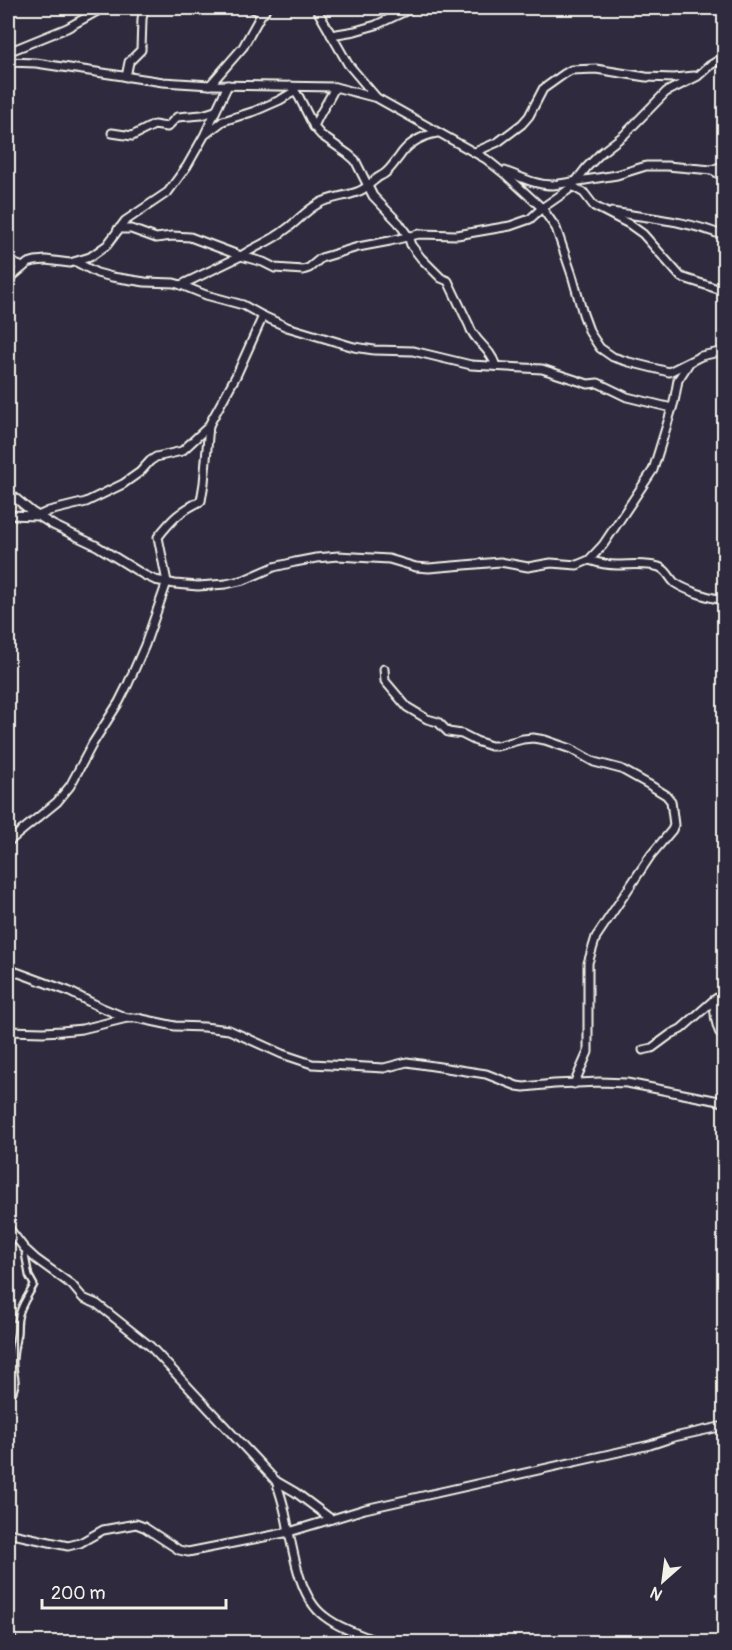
<svg xmlns="http://www.w3.org/2000/svg" width="732" height="1650" viewBox="0 0 732 1650" font-family="Pangolin,sans-serif">
<style>
.lines{fill:none;stroke-linecap:round;stroke-linejoin:round}
.pedestrian-casing{stroke:#f4f1e8;stroke-width:9}
.minor-casing{stroke:#f4f1e8;stroke-width:11}
.pedestrian{stroke:#2f2a3d;stroke-width:4.5}
.minor{stroke:#2f2a3d;stroke-width:7}
</style>
<rect width="100%" height="100%" fill="#2f2a3d"/>
<filter id="ink" filterUnits="userSpaceOnUse"><feTurbulence type="fractalNoise" baseFrequency=".0167" numOctaves="2"/><feDisplacementMap in="SourceGraphic" scale="12" xChannelSelector="R" yChannelSelector="G"/><feConvolveMatrix kernelMatrix="1 2 1 2 8 2 1 2 1" color-interpolation-filters="sRGB"/></filter>
<g filter="url(#ink)">
<g class="lines">
<g class="pedestrian-casing">
<path id="pedestrian" d="M8 1392H13C18 1379 13 1376 13 1363 13 1353 15 1345 17 1335 18 1330 17 1325 18 1320 19 1308 28 1296 34 1285L29 1276 25 1254"/>
</g>
<g class="minor-casing">
<g id="minor">
<polyline points="252,8 262,13"/>
<polyline points="316,8 348,64 376,97"/>
<polyline points="331,35 355,31 376,25 412,8"/>
<polyline points="8,52 67,28 103,8"/>
<polyline points="8,62 36,63 163,82 210,85 335,87 377,98 486,159 506,175 542,208 556,228 572,275 583,314 590,333 600,348 613,357 629,362 669,372 701,356 724,351"/>
<polyline points="126,77 129,62 141,50 142,19 144,8"/>
<polyline points="210,85 243,47 262,13 264,13 266,8"/>
<path d="M291 86 299 97 314 127 321 135 348 154 355 160 373 196 399 223 408 236 411 245 421 258 441 278 448 281 469 325C474 342 490 347 496 366"/>
<path d="M314 127C319 113 329 101 335 87"/>
<polyline points="112,133 132,136 154,125 167,127 177,117 202,115 215,111"/>
<polyline points="206,134 223,121 255,111 280,100 295,91"/>
<polyline points="475,152 498,142 522,124 529,116 543,89 564,74 571,70 596,69 646,77 674,78 694,76"/>
<polyline points="712,170 724,177"/>
<path d="M505 171C520 177 535 185 553 185L617 175 646 166H667L712 170 724 165"/>
<polyline points="572,186 584,193 594,206 629,224 643,234 681,277 724,291"/>
<path d="M612 212C650 218 689 221 724 236"/>
<polyline points="118,229 131,229 156,238 172,236 190,237 241,256 263,262 275,268 303,270 309,268 321,258 358,247 390,241 419,234 457,235 510,226 530,219 542,208 568,190 576,181 587,167 602,152 624,135 666,92 698,76 709,66 724,57"/>
<polyline points="8,261 23,267"/>
<polyline points="76,262 97,273 112,277 145,282 174,283 181,285 206,295 243,305 263,316 287,327 354,347 374,350 413,351 471,365 542,369 588,384 598,383 627,397 672,408"/>
<polyline points="8,280 28,263 35,261 46,260 70,263 90,257 107,245 125,221 168,192 187,166 204,136 228,85"/>
<path d="M181 285 241 256C255 246 272 241 285 230 297 222 305 211 318 204 330 197 344 197 357 192 366 189 369 184 376 179 378 177 381 176 384 174 390 170 394 163 399 157 408 143 421 136 437 133"/>
<polyline points="8,492 32,512 53,525 97,546 144,575 155,580 175,584 198,586 226,584 244,580 274,567 295,562 316,558 338,556 389,559 416,567 429,568 500,562 528,567 551,563 577,565 589,560 603,545 653,470 674,402 678,380 689,363"/>
<polyline points="8,515 38,516 49,511 86,502 123,484 140,472 150,461 156,457 182,451 209,426"/>
<path d="M589 560C598 563 607 565 617 565 631 565 645 563 659 567 668 570 669 578 675 583 687 591 710 598 724 600"/>
<polyline points="384,669 385,681 407,707 427,719 438,722 448,732 462,734 476,741 491,746 497,746 523,739 533,738 545,740 571,749 594,762 621,769 648,784 666,795 671,801 674,825 672,830 651,855 596,937 588,963 588,1052 574,1084"/>
<path d="M8 842 57 802 70 786 93 743 119 702 128 684 145 645 167 582 158 537C172 519 180 511 201 501L204 483 209 425 237 374 263 316"/>
<polyline points="8,969 68,991 100,1007 127,1018"/>
<path d="M714 1000C714 1012 716 1031 724 1039"/>
<polyline points="8,1031 43,1032 62,1031 82,1029 127,1018 137,1018 175,1026 204,1027 229,1030 282,1054 312,1064 384,1068 407,1062 486,1074 517,1086 524,1087 554,1084 600,1082 627,1083 724,1102"/>
<polyline points="643,1050 652,1048 671,1034 681,1029 714,1000 724,993"/>
<path d="M8 1227 24 1248 36 1259 72 1285 83 1298 97 1304 150 1346 276 1481C279 1490 282 1499 284 1508 292 1540 296 1595 324 1616 339 1628 361 1635 379 1642"/>
<polyline points="276,1481 295,1492 331,1519"/>
<polyline points="8,1533 68,1546 80,1543 103,1530 136,1524 144,1527 179,1550 188,1552 289,1532 365,1509 650,1445 674,1437 724,1426"/>
<polyline points="8,1630 13,1642"/>
</g>
</g>
<use href="#pedestrian" class="pedestrian"/>
<use href="#minor" class="minor"/>
</g>
</g>
<rect width="732" height="1650" fill="none" stroke="#2f2a3d" stroke-width="30"/>
<rect x="15" y="15" width="702" height="1620" fill="none" stroke="#f4f1e8" stroke-width="2" filter="url(#ink)"/>
<g transform="translate(663 1581) rotate(208)" stroke="#2f2a3d" stroke-width="4.5" paint-order="stroke">
<path d="M0-4.5L10 22L0 15L-10 22Z" fill="#f4f1e8"/>
<text y="-9" font-size="16" font-weight="bold" text-anchor="middle" fill="#f4f1e8">N</text>
</g>
<path d="M42 1599v9h184v-9" fill="none" stroke="#f4f1e8" stroke-width="3"/>
<text x="51" y="1599" font-size="18" fill="#f4f1e8" stroke="#2f2a3d" stroke-width="4.5" paint-order="stroke">200 m</text>
</svg>
